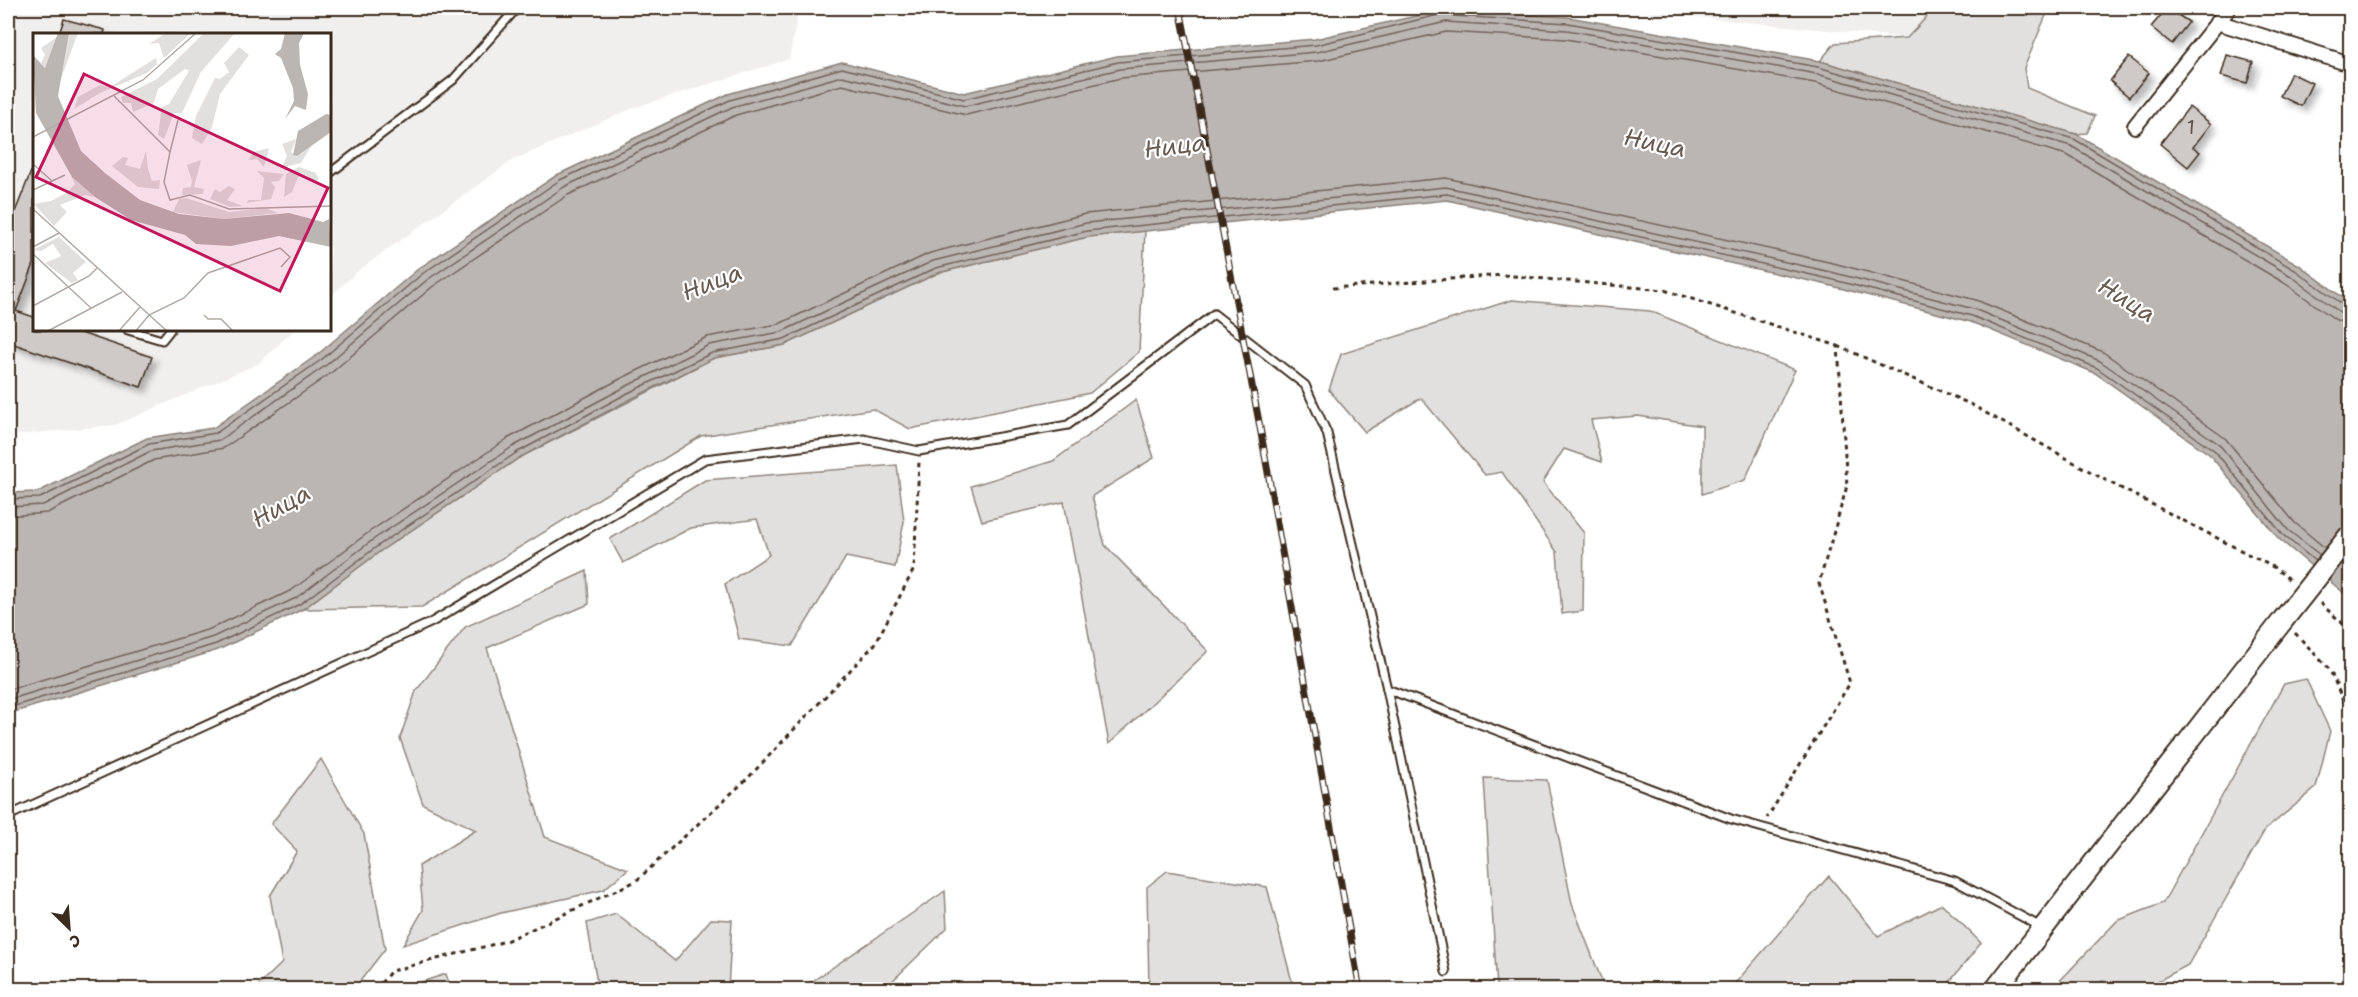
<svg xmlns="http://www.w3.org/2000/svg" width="2358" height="997" viewBox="0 0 2358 997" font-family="'Shantell Sans',sans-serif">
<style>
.built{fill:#f1efee}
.green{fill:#e2e0de;stroke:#8e857e;stroke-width:1.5}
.water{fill:#bcb6b3;stroke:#887e77;stroke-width:1.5}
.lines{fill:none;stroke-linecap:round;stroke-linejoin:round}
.shore{stroke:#6f625a;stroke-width:1.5}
.building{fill:#cfcac7;stroke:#3b2a1e;stroke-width:1.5;filter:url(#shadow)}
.lane-casing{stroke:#3b2a1e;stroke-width:11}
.street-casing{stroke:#3b2a1e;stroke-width:18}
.secondary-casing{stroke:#3b2a1e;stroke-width:24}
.path{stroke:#3b2a1e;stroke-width:3;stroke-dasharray:4.5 4.5;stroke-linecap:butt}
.lane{stroke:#fff;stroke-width:7}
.street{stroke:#fff;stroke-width:14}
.secondary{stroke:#fff;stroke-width:20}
.rail-casing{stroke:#3b2a1e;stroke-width:7}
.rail{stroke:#fff;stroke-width:4.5;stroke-dasharray:14;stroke-linecap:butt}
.secondary-bridge-casing{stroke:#3b2a1e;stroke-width:24;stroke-linecap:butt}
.secondary-bridge{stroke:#fff;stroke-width:20}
.labels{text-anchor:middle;stroke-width:4.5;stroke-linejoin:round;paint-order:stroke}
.number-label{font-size:20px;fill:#605248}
.water-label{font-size:24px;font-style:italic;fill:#685b52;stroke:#fff}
.inset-road{fill:none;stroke:#b1aaa5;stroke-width:1.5}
.view{fill:#c2185b;fill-opacity:0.15;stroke:#c2185b;stroke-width:3}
.inset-edge{fill:none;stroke:#3b2a1e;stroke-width:3}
</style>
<defs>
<filter id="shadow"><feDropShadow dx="5.5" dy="5.5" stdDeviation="3" flood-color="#0004"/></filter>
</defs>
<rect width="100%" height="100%" fill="#fff"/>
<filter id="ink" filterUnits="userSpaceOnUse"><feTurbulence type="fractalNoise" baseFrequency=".0167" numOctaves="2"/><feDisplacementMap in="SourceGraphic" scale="12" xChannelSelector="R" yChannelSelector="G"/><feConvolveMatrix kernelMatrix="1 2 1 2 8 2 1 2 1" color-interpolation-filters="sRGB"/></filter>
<g filter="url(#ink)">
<g class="built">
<polygon points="8,8 799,8 789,59 633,108 513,160 359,270 330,297 330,34 34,34 34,330 294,330 258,364 115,425 8,436"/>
<polygon points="1605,8 1935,8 1907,38"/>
</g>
<g class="green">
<polygon points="1935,8 2049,8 2024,68 2027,88 2095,116 2087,133 2076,134 1820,61 1835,43 1907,38"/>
<polygon points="1145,231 1139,352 1090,393 910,429 873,409 701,436 422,607 303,609 382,550 519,458 714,358 785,345 938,273 1088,237"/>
<polygon points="1512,300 1650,311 1795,370 1745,480 1702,494 1702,426 1638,416 1591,420 1602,462 1564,449 1543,482 1584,533 1583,611 1562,614 1557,552 1502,472 1485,475 1421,398 1365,432 1329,390 1341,354"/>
<polygon points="1136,400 1154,458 1092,496 1105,545 1208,651 1109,744 1064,502 982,521 971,486 1053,461"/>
<polygon points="897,465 904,522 895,567 846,557 792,646 739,639 725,584 769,555 757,519 691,528 623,563 610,539 705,480"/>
<polygon points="587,571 589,604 487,648 545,837 628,869 603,890 501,913 403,945 423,910 419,866 476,830 423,804 400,738 416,691 465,627"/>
<polygon points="2306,679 2330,731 2316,788 2265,830 2188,965 2143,989 2128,989 2102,981 2099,989 2052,989 2117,921 2163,903 2284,684"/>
<polygon points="321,759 364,834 385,949 354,989 255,989 282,963 270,896 297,851 271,824"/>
<polygon points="1484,778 1547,780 1572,904 1605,989 1497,989"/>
<polygon points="1167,871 1267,887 1294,989 1149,989 1147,887"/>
<polygon points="1829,876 1878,936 1942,904 1981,943 1944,989 1730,989"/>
<polygon points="945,891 947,928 884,989 801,989"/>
<polygon points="616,914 675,961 711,919 732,920 728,989 598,989 587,923"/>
<polygon points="446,974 451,989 406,989 409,986"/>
</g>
<polygon class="water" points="1442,10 1568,17 1820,61 2076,134 2299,265 2350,303 2350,598 2279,539 2209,454 2095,373 1971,322 1828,285 1447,200 1088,237 938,273 785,345 714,358 631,399 519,458 382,550 303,609 218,650 8,714 8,493 38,492 147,438 213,428 317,355 418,269 557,175 728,94 842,62 964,93 1117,56 1315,39"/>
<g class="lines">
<g class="shore">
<polyline points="8,499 40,498 149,444 216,433 321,360 422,274 560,180 730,100 842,68 964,99 1118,62 1316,45 1446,13 1453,16 1568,23 1818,67 2074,139 2295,270 2345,306 2350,307"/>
<polyline points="8,507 43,505 151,451 220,440 325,366 427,280 564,187 732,107 842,76 965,106 1120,69 1317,52 1446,22 1567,30 1817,74 2071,146 2291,276 2341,313 2350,315"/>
<polyline points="8,516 47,513 154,460 224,448 331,373 432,287 568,195 736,115 842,85 966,115 1121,78 1318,61 1446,32 1566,39 1815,83 2067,155 2286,284 2336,320 2350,324"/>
<polyline points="8,690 210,629 292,590 369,532 507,439 620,379 707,337 779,324 930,253 1085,214 1446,178 1833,263 1976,300 2103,352 2225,438 2295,523 2325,548"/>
<polyline points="8,700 213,637 296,598 374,539 512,447 625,387 709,345 781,332 933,261 1086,223 1446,187 1831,272 1974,309 2100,361 2219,444 2288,530 2320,555"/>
<polyline points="8,708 216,644 300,604 379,545 516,453 628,393 712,353 784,339 936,268 1087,231 1447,194 1830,279 1972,316 2097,368 2214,450 2283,535 2315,561"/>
</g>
</g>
<g class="building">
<polygon points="2167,8 2189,22 2172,44 2151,27"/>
<polygon points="64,19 105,30 104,34 59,34"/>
<polygon points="2227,55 2253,62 2247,83 2221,76"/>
<polygon points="2129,57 2149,73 2129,97 2110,81"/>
<polygon points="2291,73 2312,83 2301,106 2280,96"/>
<polygon points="2189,107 2211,124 2193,147 2200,152 2188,167 2160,144"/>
<polygon points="34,164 34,264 16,311 34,317 34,330 72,330 152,357 141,387 8,342 8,230"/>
</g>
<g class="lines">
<g class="lane-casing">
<g id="lane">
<polyline points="330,173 453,80 517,8"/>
<polyline points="128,330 162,340 170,330"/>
<polyline points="1387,689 1446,972"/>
<polyline points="8,816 432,622 705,459 864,439 919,451 1068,425 1214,314 1305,385 1327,433 1387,689 1731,819 1955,881 2041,927"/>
</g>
</g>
<g class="street-casing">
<g id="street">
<polyline points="2217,22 2350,64"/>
<polyline points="2135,126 2229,8"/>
</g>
</g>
<g class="secondary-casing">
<polyline id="secondary" points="1995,990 2283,620"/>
</g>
<g class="path">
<polyline points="1333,288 1503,275 1664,290 1838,346 1847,486 1819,583 1850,683 1767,818"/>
<polyline points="1838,346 1970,404 2107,481 2275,568 2291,581"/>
<polyline points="2320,603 2350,630"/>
<polyline points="2295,633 2330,670 2350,718"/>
<polyline points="375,990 391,971 506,941 636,881 748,778 875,644 914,569 919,462"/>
<polyline points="2346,990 2347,899 2350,878"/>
</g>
<use href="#lane" class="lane"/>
<use href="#street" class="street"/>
<use href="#secondary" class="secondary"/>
<g class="rail-casing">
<polyline id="rail" points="1180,8 1259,422 1360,990"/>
</g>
<use href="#rail" class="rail"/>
<g class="secondary-bridge-casing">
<polyline id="secondary-bridge" points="2283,620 2350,535"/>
</g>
<use href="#secondary-bridge" class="secondary-bridge"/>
</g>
</g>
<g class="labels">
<g class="number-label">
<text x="2191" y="134">1</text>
</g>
<g class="water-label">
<text transform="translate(1655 143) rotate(12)" y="8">Ница</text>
<text transform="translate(1175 146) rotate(-7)" y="8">Ница</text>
<text transform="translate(712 282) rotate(-21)" y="8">Ница</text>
<text transform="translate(2127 300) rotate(32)" y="8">Ница</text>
<text transform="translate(281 506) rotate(-29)" y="8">Ница</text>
</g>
</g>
<g transform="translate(33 33)">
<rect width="298" height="298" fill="#fff"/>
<path d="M36 0H45L27 48 29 29ZM133 0H158L131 25 126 10 116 11ZM171 0H202L168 39 149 80H141L131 106 125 102 129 74 136 71 156 38 152 36 125 56 121 70 100 79 98 70H90L88 64 124 46ZM24 4 21 13 12 35 8 30 12 22 8 15ZM206 14 216 22 187 61 179 94 169 111 159 105 163 83 182 45 187 46 196 39 191 30ZM123 25 124 31 114 40 67 60 41 76 45 64 67 52 77 54ZM263 106 258 119 264 123 282 107 268 130 248 135 254 123 249 111ZM236 115 231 134 224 126 216 127 220 119ZM113 118 115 136 119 148 127 147 126 156 105 154 79 133 90 124 95 125 92 132 107 136ZM168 127 161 154 171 156 170 161 149 162 150 155 158 154 159 148 154 132ZM266 134 283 140 286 147 280 149 273 142 265 144 259 159 251 164 253 141ZM224 138 251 141 246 148 238 149 242 154 238 166 214 170 215 167H228L231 145ZM38 143 62 164 52 162 27 172 34 179 21 193 1 171 18 168 35 159 42 151ZM196 153 202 156 194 167 210 173 197 174 177 166 182 156 187 159ZM153 165 196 179 233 175 245 180 191 186 140 179 146 166ZM26 204 53 229 40 240 45 247 39 250 12 230 28 223 20 211 8 218 0 217Z" fill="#e2e0de"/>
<path d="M25 0H36L25 63 48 118 72 140 107 167 146 181 191 186 256 180 290 189 296 186 298 214 246 203 198 213 163 211 152 202 98 187 62 164 39 144 3 80 0 22 12 35ZM252 0H271L266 10 267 32 275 61 273 77 262 73 252 86 261 68 260 55 248 25 242 21 248 16ZM293 81 298 82V99L264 123 260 122 265 98Z" fill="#bcb6b3"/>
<path class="inset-road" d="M81 63 137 119 131 149 137 167 157 162 196 176 299 173M0 104 110 47 163 0M137 119 145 87M0 131 19 148M0 157 32 142M0 176 135 299M0 214 26 200M0 221 58 275M0 273 56 243 64 235M171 282 175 286H188L201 299M13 299 89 259M85 299 107 274M102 299 116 282 151 265 175 240 247 215 257 224 248 234"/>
<path class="view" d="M51 41 295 155 247 258 3 144Z"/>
<rect width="298" height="298" class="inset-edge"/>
</g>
<rect width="2358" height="997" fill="none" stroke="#fff" stroke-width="30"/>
<rect x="15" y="15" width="2328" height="967" fill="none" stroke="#3b2a1e" stroke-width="2" filter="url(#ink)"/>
<g transform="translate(69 928) rotate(155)" stroke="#ffffff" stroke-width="4.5" paint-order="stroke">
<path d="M0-4.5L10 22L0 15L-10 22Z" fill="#3b2a1e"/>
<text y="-9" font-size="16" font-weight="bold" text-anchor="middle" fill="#3b2a1e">С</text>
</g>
</svg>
